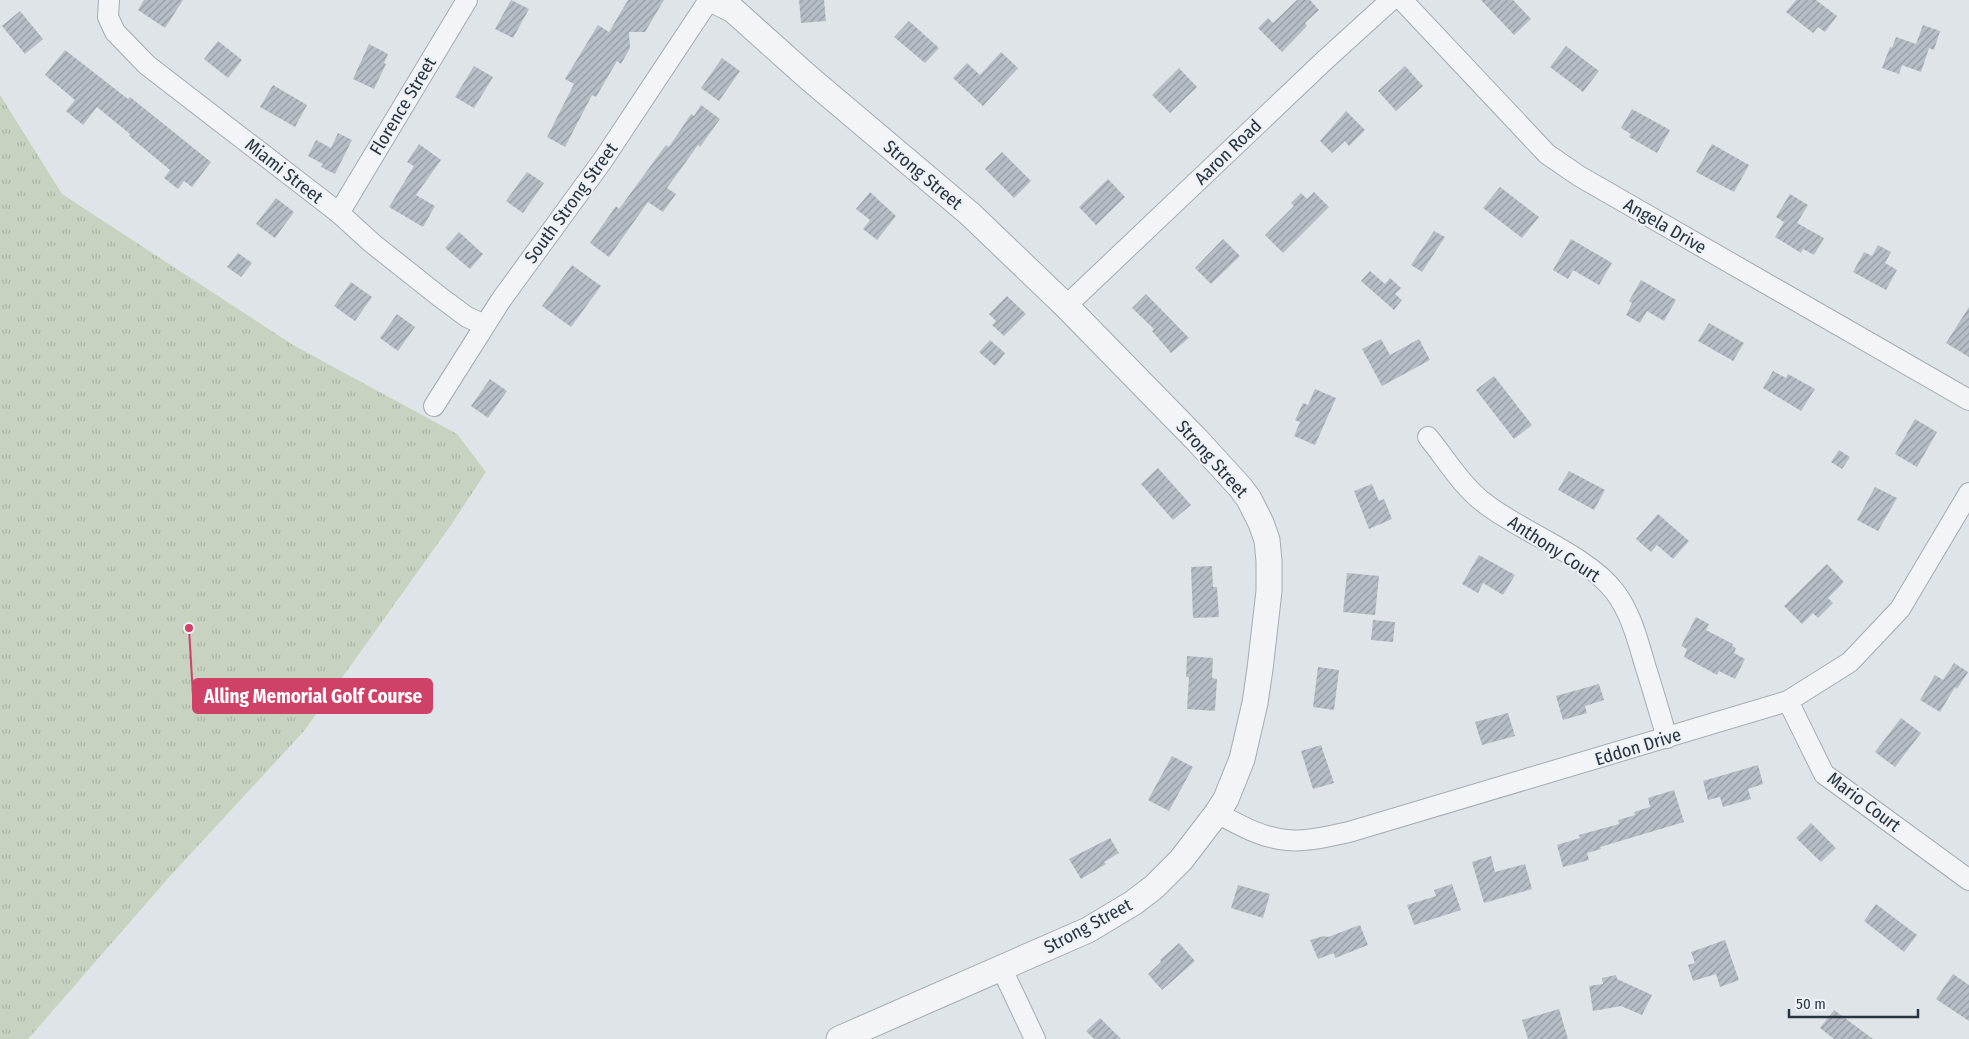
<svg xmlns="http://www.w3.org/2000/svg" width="1969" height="1039" viewBox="0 0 1969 1039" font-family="'Fira Sans Condensed',sans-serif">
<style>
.grass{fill:url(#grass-tufts)}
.building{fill:url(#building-hatch)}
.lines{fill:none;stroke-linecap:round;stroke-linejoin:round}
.minor-casing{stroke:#a4abb2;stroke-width:22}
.tertiary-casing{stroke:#a4abb2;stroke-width:27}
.minor{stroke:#f2f4f7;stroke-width:20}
.tertiary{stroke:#f2f4f7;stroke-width:25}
.labels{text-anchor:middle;stroke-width:4;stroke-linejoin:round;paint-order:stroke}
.street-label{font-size:18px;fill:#283340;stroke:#eef2f6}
.leader{fill:none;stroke:#d04168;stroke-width:2}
.callout-dot{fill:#d04168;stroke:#eef2f6;stroke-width:2}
.callout{fill:#d04168;stroke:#d04168;stroke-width:2}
.callout-label{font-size:19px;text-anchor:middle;font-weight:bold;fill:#fff}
</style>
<defs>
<pattern id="grass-tufts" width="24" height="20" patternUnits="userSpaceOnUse" patternTransform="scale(1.25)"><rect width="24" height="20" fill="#c7d2c0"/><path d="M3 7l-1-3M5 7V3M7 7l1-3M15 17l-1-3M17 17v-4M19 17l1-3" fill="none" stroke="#abb5a6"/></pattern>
<pattern id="building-hatch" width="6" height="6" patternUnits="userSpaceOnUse" patternTransform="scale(1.25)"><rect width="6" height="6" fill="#b6bdc5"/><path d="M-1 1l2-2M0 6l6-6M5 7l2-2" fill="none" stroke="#949aa1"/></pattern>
</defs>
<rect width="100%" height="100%" fill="#dfe4e8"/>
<polygon class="grass" points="0,95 62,194 293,345 457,434 486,472 451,525 304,731 171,875 28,1039 0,1039"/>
<g class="building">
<polygon points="144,0 183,0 165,28 138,10"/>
<polygon points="511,0 529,9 513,38 495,29"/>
<polygon points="628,0 664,0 645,32 629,32 630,48 621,64 617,61 596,97 592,95 565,147 547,137 574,84 565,79 598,25 609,32"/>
<polygon points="799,0 824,0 826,21 801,23"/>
<polygon points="1297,0 1310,0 1319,10 1305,23 1307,26 1282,52 1258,28 1268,18 1273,23"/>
<polygon points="1481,0 1513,0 1531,19 1514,35"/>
<polygon points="1796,0 1816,0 1837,16 1825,32 1818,27 1813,33 1786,12"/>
<polygon points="20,11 43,39 25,54 2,26"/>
<polygon points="909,21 939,48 925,63 894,37"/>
<polygon points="1923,25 1940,31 1934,50 1929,48 1921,72 1902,65 1899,74 1882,68 1890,47 1892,48 1896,37 1916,44"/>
<polygon points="218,41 242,60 228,78 204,59"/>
<polygon points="369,44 388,54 384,63 386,64 374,89 353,79"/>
<polygon points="1566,46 1599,71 1583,92 1550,67"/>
<polygon points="65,50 128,99 130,97 211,162 192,187 184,181 178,189 164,178 170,170 129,136 130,134 97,107 83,125 66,111 75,100 45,75"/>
<polygon points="1001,52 1018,68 983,106 953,78 967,63 980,75"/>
<polygon points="722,58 740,71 719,101 701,88"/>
<polygon points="474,66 493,77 474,108 455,97"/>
<polygon points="1405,66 1423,86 1396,111 1378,91"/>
<polygon points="1179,68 1197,87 1170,113 1152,95"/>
<polygon points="273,85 307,105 295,127 260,107"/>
<polygon points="701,105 720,119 700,147 698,145 667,188 676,194 663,212 648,202 609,257 590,243 616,206 619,209 666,145 669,147 691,114 694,116"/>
<polygon points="1632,109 1670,130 1657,153 1629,137 1631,134 1621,128"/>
<polygon points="1346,111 1365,130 1349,146 1345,141 1332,153 1320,141"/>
<polygon points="338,133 352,140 335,174 321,167 323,164 308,156 316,140 331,148"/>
<polygon points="419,144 441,160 416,195 435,206 423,227 389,207 414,166 407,162"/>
<polygon points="1712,144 1749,165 1734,192 1696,172"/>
<polygon points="1002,152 1031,181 1014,198 985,169"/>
<polygon points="527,172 544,183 523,213 506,201"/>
<polygon points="1108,179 1125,197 1096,225 1079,207"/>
<polygon points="1500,187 1539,217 1522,238 1483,208"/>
<polygon points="870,192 896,216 877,240 863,229 870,220 856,209"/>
<polygon points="1314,192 1329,207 1283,253 1265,235 1294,206 1291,203 1301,193 1307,199"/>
<polygon points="1790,194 1808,205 1797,223 1824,238 1814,255 1803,249 1801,253 1775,237 1784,222 1776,217"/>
<polygon points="276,198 294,212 275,238 256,224"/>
<polygon points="1434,231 1445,237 1422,272 1411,265"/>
<polygon points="459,232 483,254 470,269 445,248"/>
<polygon points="1223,239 1240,256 1211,284 1195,268"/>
<polygon points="1571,239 1612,263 1599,285 1573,270 1568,279 1553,270"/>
<polygon points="1878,245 1891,252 1885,263 1897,270 1886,290 1853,272 1864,252 1872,256"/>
<polygon points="238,253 252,263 241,277 227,267"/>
<polygon points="572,265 601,286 571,327 542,306"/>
<polygon points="1370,271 1385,284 1390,278 1401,288 1395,294 1402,300 1394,310 1361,281"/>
<polygon points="1641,280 1676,300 1664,321 1647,311 1640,323 1626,315 1632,303 1629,301"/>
<polygon points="351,282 372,297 355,321 334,306"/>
<polygon points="1146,294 1189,338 1171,353 1152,331 1154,329 1132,308"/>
<polygon points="1007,296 1026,314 1004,336 992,325 996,321 989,314"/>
<polygon points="1969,307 1969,357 1946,343"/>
<polygon points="397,314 415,327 398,351 380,338"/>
<polygon points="1709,323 1744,343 1733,361 1698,341"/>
<polygon points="1381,339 1390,355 1419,339 1430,360 1382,386 1362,349"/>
<polygon points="990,340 1005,353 995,366 979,352"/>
<polygon points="1773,371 1786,378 1788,374 1815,389 1801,411 1763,388"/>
<polygon points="1494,376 1532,425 1514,439 1476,390"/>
<polygon points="490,379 507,391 488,418 471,406"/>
<polygon points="1315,389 1336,398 1315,445 1294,436 1300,422 1295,420 1303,403 1308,405"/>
<polygon points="1915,419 1937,432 1917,467 1895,454"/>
<polygon points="1839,450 1850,457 1842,469 1831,462"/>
<polygon points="1158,468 1191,505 1173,520 1141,484"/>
<polygon points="1569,471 1605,490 1594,510 1558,490"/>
<polygon points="1372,484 1379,501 1384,499 1392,519 1369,529 1354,491"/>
<polygon points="1875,487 1897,498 1878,531 1857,520"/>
<polygon points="1658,514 1689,541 1673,559 1657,545 1651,552 1636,539"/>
<polygon points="1479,555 1515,575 1503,595 1483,583 1478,593 1462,584"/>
<polygon points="1827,564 1844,582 1828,598 1833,603 1818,618 1813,613 1802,624 1784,606"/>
<polygon points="1212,566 1213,587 1217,587 1219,617 1193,618 1191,567"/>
<polygon points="1347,573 1379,576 1375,615 1343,612"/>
<polygon points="1696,617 1709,624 1706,630 1733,644 1732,646 1736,648 1734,653 1745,659 1735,679 1719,671 1717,675 1684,657 1687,649 1681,646"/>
<polygon points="1373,620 1395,622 1393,642 1371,640"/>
<polygon points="1187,656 1213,658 1212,678 1217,679 1215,711 1187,709 1189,677 1186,677"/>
<polygon points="1954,663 1968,672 1957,689 1955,687 1940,712 1920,700 1935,675 1943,680"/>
<polygon points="1318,667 1339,670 1334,710 1313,707"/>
<polygon points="1599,684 1604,700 1585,706 1587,713 1563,720 1556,696"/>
<polygon points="1508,713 1515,736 1482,745 1475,722"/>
<polygon points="1901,718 1921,733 1895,767 1875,752"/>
<polygon points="1321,745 1334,783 1313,789 1301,751"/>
<polygon points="1172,756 1193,767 1169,811 1148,800"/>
<polygon points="1758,765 1763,784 1748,789 1751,799 1723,807 1720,797 1708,800 1703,781"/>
<polygon points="1674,790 1684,822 1600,847 1601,849 1587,853 1589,860 1563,867 1557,845 1580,838 1579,835 1619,824 1618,820 1635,815 1634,812 1650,807 1648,798"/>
<polygon points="1811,823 1836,848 1821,862 1796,838"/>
<polygon points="1110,838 1119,853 1104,862 1106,864 1081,879 1069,859"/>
<polygon points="1491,856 1495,872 1525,864 1532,889 1484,903 1472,862"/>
<polygon points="1452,884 1461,910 1414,925 1407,905 1436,896 1434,890"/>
<polygon points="1238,885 1270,894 1263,918 1231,908"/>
<polygon points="1876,904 1917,935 1904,952 1864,921"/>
<polygon points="1360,925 1368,945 1335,958 1334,953 1318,959 1310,940 1324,936 1328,937"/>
<polygon points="1725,940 1739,980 1720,987 1716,974 1693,981 1688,965 1695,963 1691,952"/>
<polygon points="1179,943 1195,961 1162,990 1148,974 1161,962 1160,960"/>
<polygon points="1953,974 1969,985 1969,1021 1936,999"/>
<polygon points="1616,975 1617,979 1652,995 1642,1015 1621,1006 1593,1011 1589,986 1603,984 1602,978"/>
<polygon points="1559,1009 1568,1039 1528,1039 1522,1020"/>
<polygon points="1834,1010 1873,1039 1834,1039 1820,1028"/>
<polygon points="1100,1018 1121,1039 1094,1039 1086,1031"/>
</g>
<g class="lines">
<g class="minor-casing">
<g id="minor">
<polyline points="109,0 108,17 115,32 147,65 339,213 372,243 440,297 467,317 485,325"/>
<polyline points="1402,0 1547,154 1579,176 1969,400"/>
<polyline points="339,213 467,0"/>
<polyline points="1066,306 1325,60 1391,0"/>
<polyline points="434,406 501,300 603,160 709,0"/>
<path d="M1428 437C1446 459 1463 488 1487 505 1524 533 1588 556 1615 592 1631 613 1638 641 1645 665 1653 690 1660 714 1667 738"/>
<polyline points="1788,701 1824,774 1969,880"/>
<path d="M1217 813C1239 825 1262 838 1287 840 1307 842 1329 836 1349 832L1788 701 1850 662 1900 609 1969 493"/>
<polyline points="1002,969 1035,1039"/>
</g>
</g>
<g class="tertiary-casing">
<polyline id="tertiary" points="713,0 733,10 809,78 970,214 1066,306 1197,440 1240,487 1249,499 1261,523 1267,540 1269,561 1269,591 1260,669 1255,703 1242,759 1226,799 1217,813 1181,860 1154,887 1133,903 1088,930 839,1039"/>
</g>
<use href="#minor" class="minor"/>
<use href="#tertiary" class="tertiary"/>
</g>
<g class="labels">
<g class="street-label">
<text transform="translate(403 106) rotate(-59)" y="6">Florence Street</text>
<text transform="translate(1228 152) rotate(-44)" y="6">Aaron Road</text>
<text transform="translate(284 171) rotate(38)" y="6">Miami Street</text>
<text transform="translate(923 175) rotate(40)" y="6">Strong Street</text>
<text transform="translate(571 203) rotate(-54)" y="6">South Strong Street</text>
<text transform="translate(1665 226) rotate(30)" y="6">Angela Drive</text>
<text transform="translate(1212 459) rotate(48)" y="6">Strong Street</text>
<text transform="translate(1554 549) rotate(33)" y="6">Anthony Court</text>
<text transform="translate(1638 747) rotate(-17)" y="6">Eddon Drive</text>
<text transform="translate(1864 802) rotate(37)" y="6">Mario Court</text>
<text transform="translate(1088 926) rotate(-28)" y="6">Strong Street</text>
</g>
</g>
<path class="leader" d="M189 628L193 696"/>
<circle class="callout-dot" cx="189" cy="628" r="5"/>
<rect class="callout" x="193" y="679" width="239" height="34" rx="5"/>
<g class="callout-label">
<text x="313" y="703">Alling Memorial Golf Course</text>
</g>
<path d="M1789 1009v8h129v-8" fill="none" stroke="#283340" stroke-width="2.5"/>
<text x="1796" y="1009" font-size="15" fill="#283340" stroke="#eef2f6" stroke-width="4" paint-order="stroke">50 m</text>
</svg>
